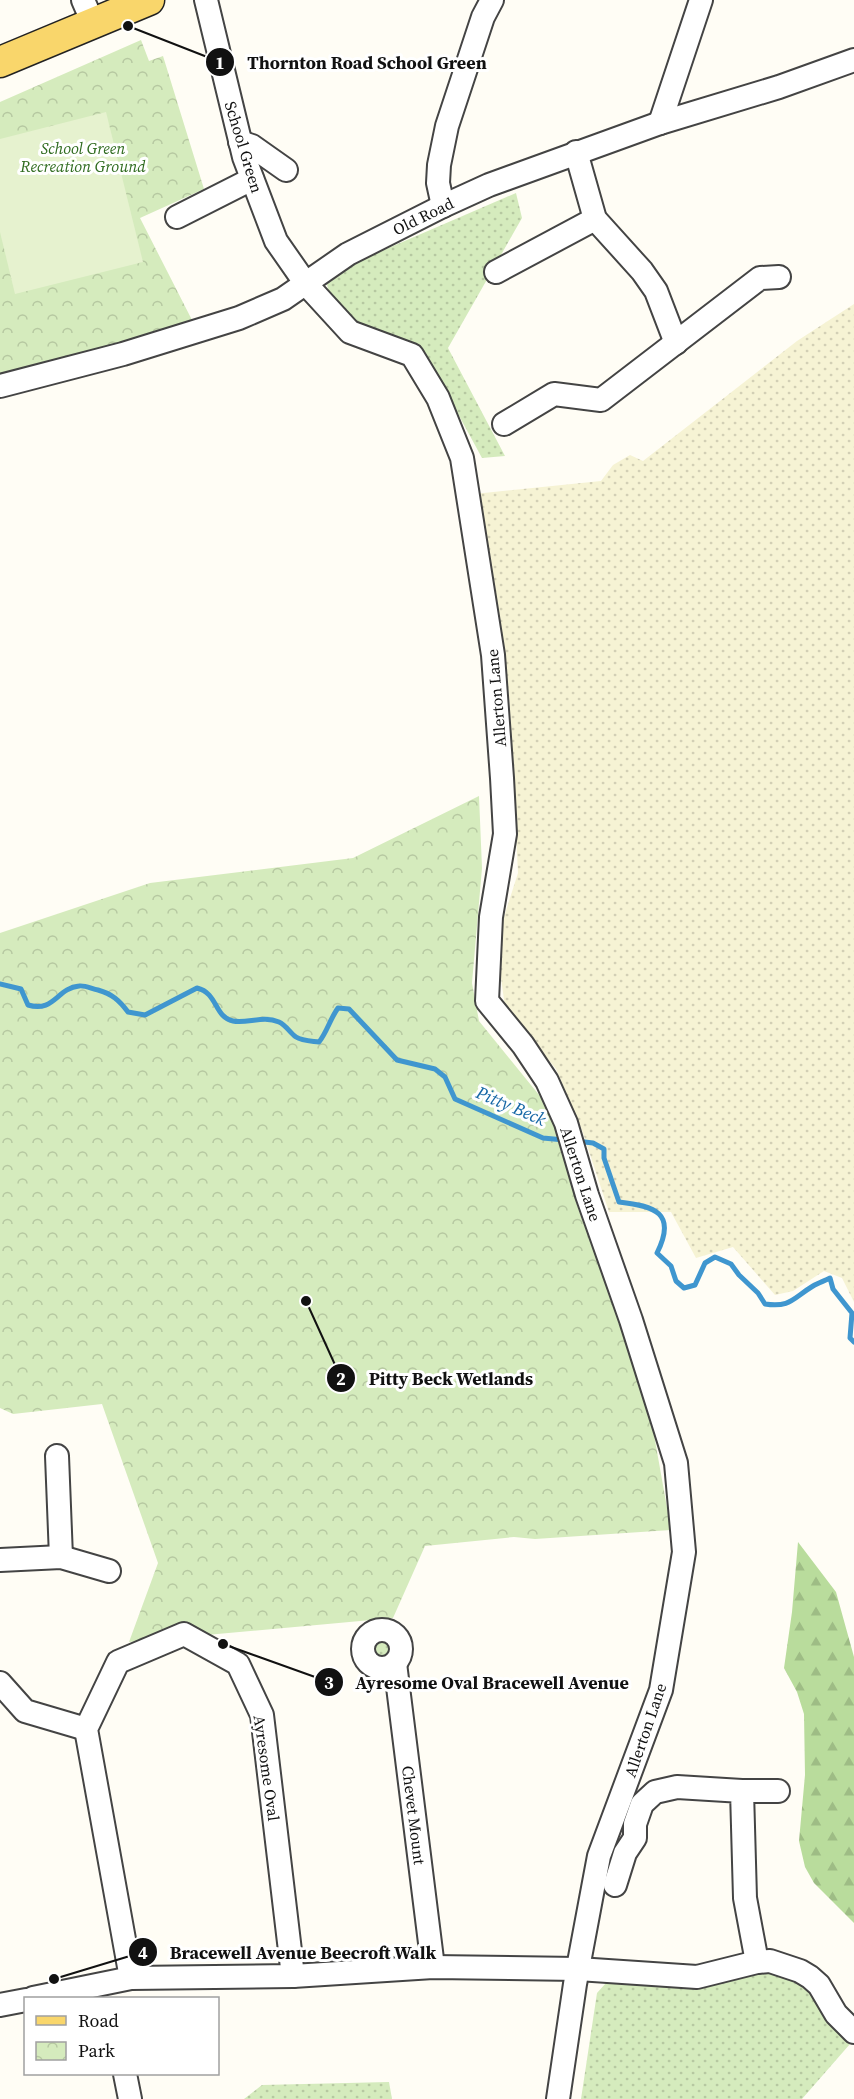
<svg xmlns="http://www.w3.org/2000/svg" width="854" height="2099" viewBox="0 0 854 2099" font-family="'Source Serif 4',serif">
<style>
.farmland{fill:url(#farmland-dots)}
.grass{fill:url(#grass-dots)}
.forest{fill:url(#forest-firs)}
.park{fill:url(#park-crowns)}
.pitch{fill:#e6f2cf}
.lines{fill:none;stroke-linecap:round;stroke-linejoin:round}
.stream{stroke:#3f96cf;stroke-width:5}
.minor-casing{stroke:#444;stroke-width:26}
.major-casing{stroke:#222;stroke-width:33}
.minor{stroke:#fff;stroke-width:22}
.major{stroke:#f9d66b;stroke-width:30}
.labels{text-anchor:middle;stroke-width:6;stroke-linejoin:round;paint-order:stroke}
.street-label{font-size:16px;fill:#111;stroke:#fff}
.park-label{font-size:16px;font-style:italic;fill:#2f6b1f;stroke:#fff}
.water-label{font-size:18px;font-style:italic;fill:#1768a6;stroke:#fff}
.leader{fill:none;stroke:#111;stroke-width:2}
.callout-dot{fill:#111;stroke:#fff;stroke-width:2}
.mark-label{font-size:18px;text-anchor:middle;font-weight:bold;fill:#fff}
.callout-label{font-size:18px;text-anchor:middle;font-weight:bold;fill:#111;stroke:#fff;stroke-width:6;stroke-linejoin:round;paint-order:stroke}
</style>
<defs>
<pattern id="farmland-dots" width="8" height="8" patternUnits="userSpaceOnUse" patternTransform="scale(1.5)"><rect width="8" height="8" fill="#f6f3d4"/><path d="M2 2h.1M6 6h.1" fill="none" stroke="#d2cfb5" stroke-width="1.8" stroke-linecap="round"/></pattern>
<pattern id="grass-dots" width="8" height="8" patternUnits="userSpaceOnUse" patternTransform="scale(1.5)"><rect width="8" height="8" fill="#d5ebbd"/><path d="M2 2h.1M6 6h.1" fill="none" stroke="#b6c8a1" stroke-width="1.8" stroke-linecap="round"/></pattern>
<pattern id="forest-firs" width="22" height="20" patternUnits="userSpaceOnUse" patternTransform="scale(1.5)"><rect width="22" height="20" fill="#b9dc9c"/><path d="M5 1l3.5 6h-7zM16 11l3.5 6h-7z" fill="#9ebc85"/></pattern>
<pattern id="park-crowns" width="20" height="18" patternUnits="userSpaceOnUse" patternTransform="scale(1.5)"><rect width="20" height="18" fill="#d5ebbd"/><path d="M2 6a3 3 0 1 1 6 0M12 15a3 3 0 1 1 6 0" fill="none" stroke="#b6c8a1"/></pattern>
</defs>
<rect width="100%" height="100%" fill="#fffdf5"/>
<polygon class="farmland" points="854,304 854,1302 842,1278 824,1271 793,1291 775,1295 733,1247 696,1258 671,1212 609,1212 582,1130 556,1069 505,1007 496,942 518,873 509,694 474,494 601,481 613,465 630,455 643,461 797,341"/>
<g class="grass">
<polygon points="516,193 522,218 448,348 505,456 482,458 426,355 406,341 353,322 330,300 327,284 363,259"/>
<circle cx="382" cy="1649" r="10"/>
<polygon points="762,1973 789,1974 813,1991 850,2044 802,2099 581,2099 597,1993 606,1983 703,1985"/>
<polygon points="389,2082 392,2099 244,2099 262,2085"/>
</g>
<polygon class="forest" points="798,1542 836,1592 854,1657 854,1923 814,1883 805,1867 799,1841 805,1775 804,1714 797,1692 784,1668 792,1612"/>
<g class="park">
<polygon points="141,40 149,61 163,56 204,189 140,218 193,322 109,349 0,375 0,102"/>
<polygon points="479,796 482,868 472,983 479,1021 548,1106 579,1211 646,1390 671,1530 535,1539 514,1537 425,1546 393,1618 129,1642 158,1563 102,1404 13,1414 0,1408 0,933 150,883 353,858"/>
</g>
<polygon class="pitch" points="106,112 143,262 15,294 0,232 0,139"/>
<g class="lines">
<g class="stream">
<path d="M0 984 21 989 28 1005C54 1013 57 988 79 986 85 985 92 989 98 990 112 994 119 1000 128 1012L145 1015 197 988C218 993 214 1017 233 1021 247 1024 263 1015 279 1022 286 1025 290 1033 296 1037 302 1041 312 1041 319 1042 327 1032 330 1019 338 1008L349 1009 397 1060 435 1069 445 1077 455 1099 543 1138 564 1140"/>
<path d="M576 1141 593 1143 604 1149V1158L619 1202C655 1206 677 1213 657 1253L671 1266 676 1281 684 1288 695 1285 705 1263 715 1257 731 1264 739 1275 758 1293 765 1304C790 1308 793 1298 813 1286 818 1283 824 1281 830 1278L833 1289 852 1313 850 1338 854 1342"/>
</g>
<g class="minor-casing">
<g id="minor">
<polyline points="83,0 93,23"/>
<polyline points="206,0 244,157 276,241 306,284 350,332 412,355 438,398 462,458 493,655 502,778 505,834 491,917 487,1001 523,1045 547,1081 566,1123 587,1195 631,1320 676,1463 684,1552 661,1690 599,1856 575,1984 558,2099"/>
<polyline points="660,123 701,0"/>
<polyline points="240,142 252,146 286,170"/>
<polyline points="576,152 595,219 642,271 656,291 676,343"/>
<polyline points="443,206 438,183 439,165 447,126 483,17 492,0"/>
<polyline points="177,217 252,179"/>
<polyline points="496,272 595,219"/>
<polyline points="0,386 123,354 239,318 283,299 348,254 443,206 489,185 660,123 779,87 854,60"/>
<polyline points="504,424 554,394 601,400 760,278 779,277"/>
<polyline points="57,1456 61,1557"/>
<polyline points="0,1560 61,1557 109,1571"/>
<circle cx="382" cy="1649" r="19"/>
<polyline points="395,1663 433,1967"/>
<polyline points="0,1683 25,1711 86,1729"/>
<polyline points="742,1791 778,1791"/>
<polyline points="615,1885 625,1853 635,1838 635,1824 642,1804 655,1792 677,1787 742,1791 745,1898 757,1962"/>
<polyline points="131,1978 86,1729 118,1662 184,1634 238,1664 262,1715 293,1976"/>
<polyline points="33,1998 131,1978 293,1976 433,1967 578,1969 697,1977 757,1962 770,1961 800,1971 810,1977 819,1985 836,2014 854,2032"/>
<polyline points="0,2005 26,2000"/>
<polyline points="125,2074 130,2099"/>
</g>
</g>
<g class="major-casing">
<polyline id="major" points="0,62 149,0"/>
</g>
<use href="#minor" class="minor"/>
<use href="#major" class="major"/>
</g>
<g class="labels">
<g class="street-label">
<text transform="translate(244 147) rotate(73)" y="6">School Green</text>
<text transform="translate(423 216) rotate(-26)" y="6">Old Road</text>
<text transform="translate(496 698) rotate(-95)" y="6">Allerton Lane</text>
<text transform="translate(581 1174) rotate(72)" y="6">Allerton Lane</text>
<text transform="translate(645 1730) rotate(-71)" y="6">Allerton Lane</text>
<text transform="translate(267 1768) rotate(82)" y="6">Ayresome Oval</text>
<text transform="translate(414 1815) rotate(83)" y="6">Chevet Mount</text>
</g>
<g class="park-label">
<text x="83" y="154">School Green<tspan x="83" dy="18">Recreation Ground</tspan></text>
</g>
<g class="water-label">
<text transform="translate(511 1106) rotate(23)" y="6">Pitty Beck</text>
</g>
</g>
<path class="leader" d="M128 26L220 62M306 1301L341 1378M223 1644L329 1682M54 1979L143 1952"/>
<g class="callout-dot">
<circle cx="128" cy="26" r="6"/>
<circle cx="306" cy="1301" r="6"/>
<circle cx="223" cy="1644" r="6"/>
<circle cx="54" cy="1979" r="6"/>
<circle cx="220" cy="62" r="15"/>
<circle cx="341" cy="1378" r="15"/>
<circle cx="329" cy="1682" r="15"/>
<circle cx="143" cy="1952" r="15"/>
</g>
<g class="mark-label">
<text x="220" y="69">1</text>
<text x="341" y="1385">2</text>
<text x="329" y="1689">3</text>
<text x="143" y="1959">4</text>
</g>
<g class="callout-label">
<text x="367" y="69">Thornton Road School Green</text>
<text x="451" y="1385">Pitty Beck Wetlands</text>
<text x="492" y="1689">Ayresome Oval Bracewell Avenue</text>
<text x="303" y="1959">Bracewell Avenue Beecroft Walk</text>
</g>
<rect x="24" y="1997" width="195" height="78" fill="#ffffff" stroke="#a0a0a0" stroke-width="1.5"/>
<rect x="36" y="2016" width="30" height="9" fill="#f9d66b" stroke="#a0a0a0" stroke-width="1.5"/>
<text x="78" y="2027" font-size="18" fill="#111111">Road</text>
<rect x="36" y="2042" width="30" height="18" fill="url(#park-crowns)" stroke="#a0a0a0" stroke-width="1.5"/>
<text x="78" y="2057" font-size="18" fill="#111111">Park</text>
</svg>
